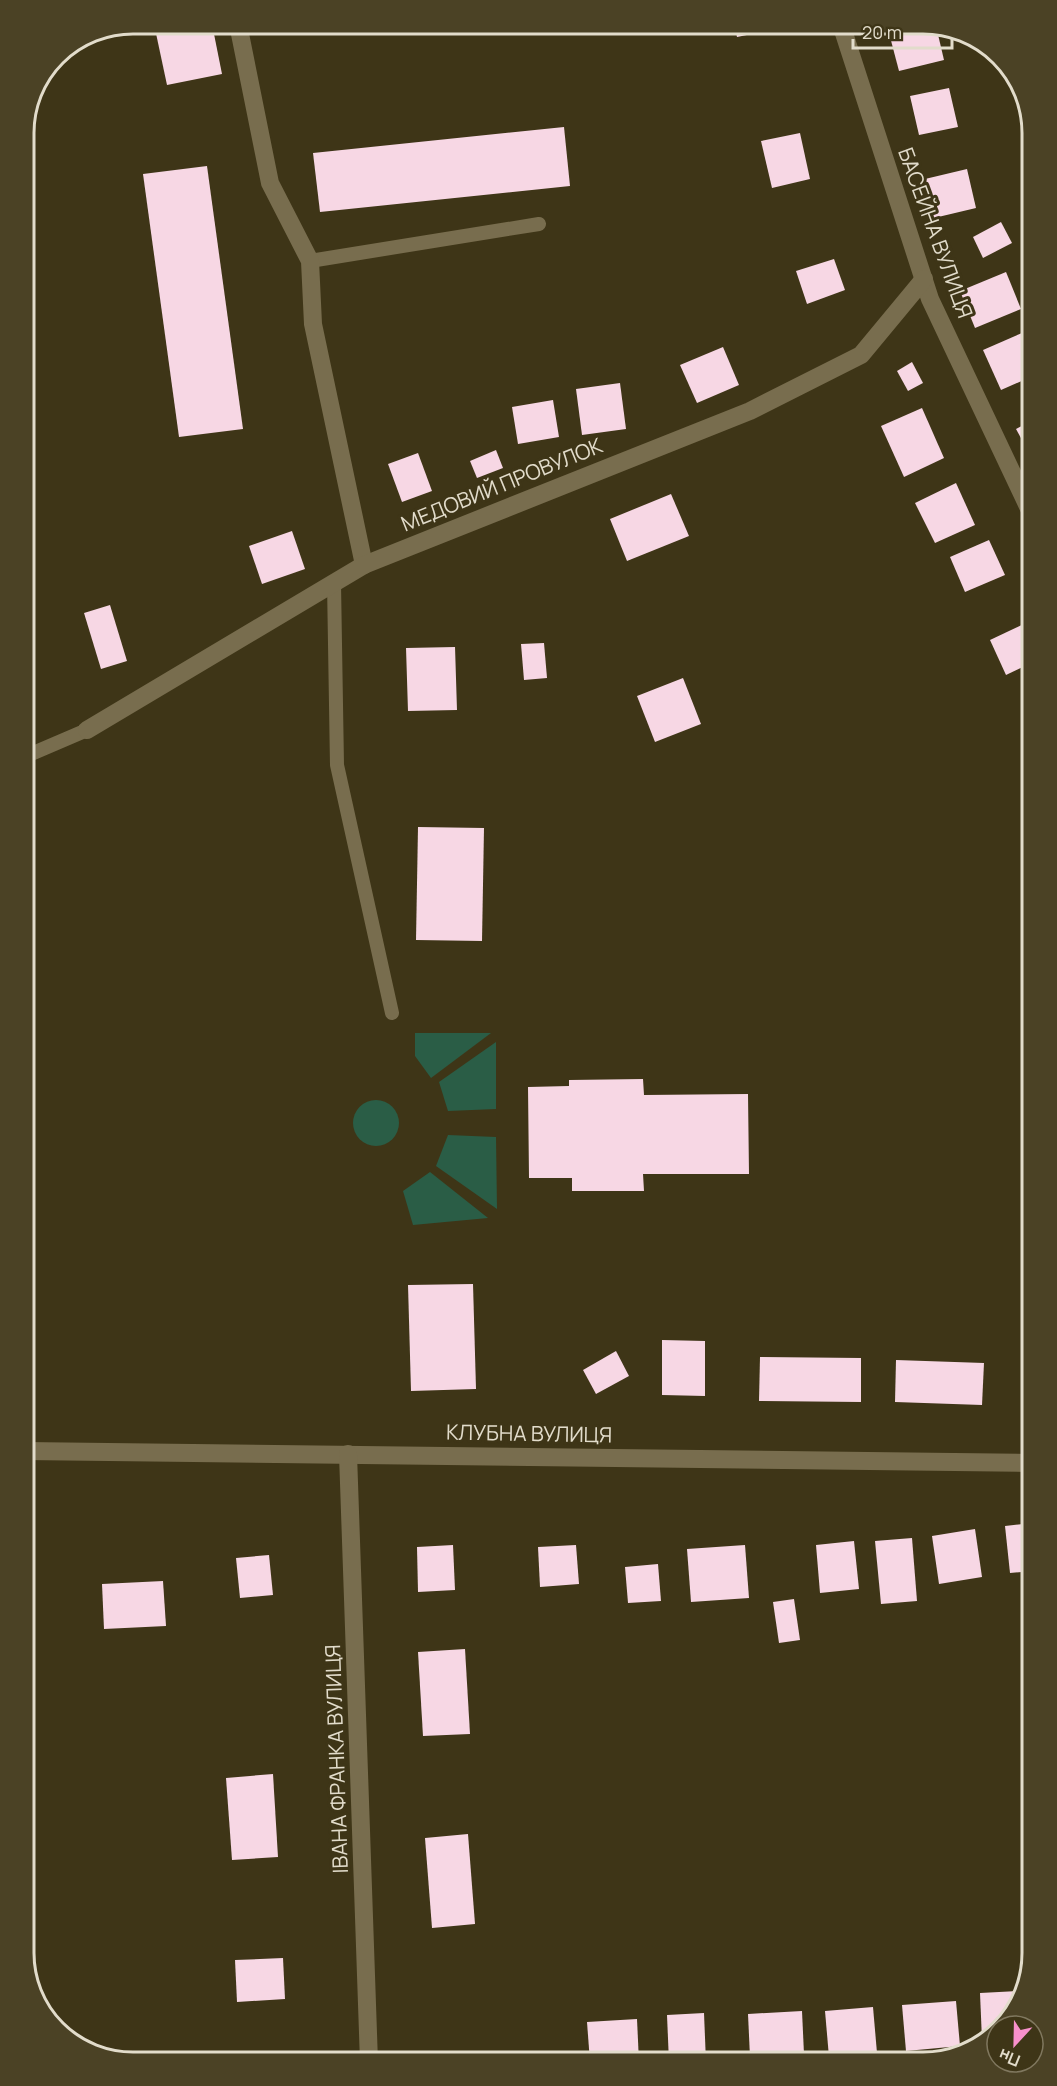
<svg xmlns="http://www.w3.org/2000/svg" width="1057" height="2086" viewBox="0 0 1057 2086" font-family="Manrope,sans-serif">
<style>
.green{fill:#2a5d46}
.building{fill:#f7d7e4}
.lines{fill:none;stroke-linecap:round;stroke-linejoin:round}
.lane{stroke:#786d4e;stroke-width:14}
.street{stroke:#786d4e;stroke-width:18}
.labels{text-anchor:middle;stroke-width:6;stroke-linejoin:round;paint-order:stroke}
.street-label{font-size:21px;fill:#e2dccb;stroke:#3e3517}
.rim{fill:none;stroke:#e2dccb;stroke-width:3}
</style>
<rect width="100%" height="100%" fill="#3e3517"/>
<g class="green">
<polygon points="415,1033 491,1033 431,1078 415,1056"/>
<polygon points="496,1042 496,1109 448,1111 439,1082"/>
<circle cx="376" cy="1123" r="23"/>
<polygon points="448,1135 496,1137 497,1209 436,1166"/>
<polygon points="430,1172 488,1218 413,1225 403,1191"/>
</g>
<g class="building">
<polygon points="154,24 212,24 222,74 167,85"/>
<polygon points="734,24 770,24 771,30 737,37"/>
<polygon points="924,24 936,26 944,60 899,71 889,33"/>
<polygon points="949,88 958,127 919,135 910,96"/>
<polygon points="564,127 570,186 320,212 313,153"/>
<polygon points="800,133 810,179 772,188 761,141"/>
<polygon points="207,166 243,429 179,437 143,174"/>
<polygon points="967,169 976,208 934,218 925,179"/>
<polygon points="1001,222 1012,243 983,258 973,237"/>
<polygon points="834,259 845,290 807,304 796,271"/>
<polygon points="1006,272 1021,309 975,328 960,291"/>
<polygon points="1022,333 1033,358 1033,376 1001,390 983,350"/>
<polygon points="723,347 739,385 697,403 680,365"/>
<polygon points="912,362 923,383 908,391 897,371"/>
<polygon points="620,383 626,429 582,435 576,389"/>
<polygon points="553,400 559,437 518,444 512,407"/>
<polygon points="922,408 944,458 904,477 881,426"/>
<polygon points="1033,420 1033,460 1016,429"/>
<polygon points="496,450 503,468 477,478 470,461"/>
<polygon points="418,453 432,491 402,502 388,464"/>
<polygon points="956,483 975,525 935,543 915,503"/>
<polygon points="671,494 689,536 627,561 610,519"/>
<polygon points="292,531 305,569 262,584 249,546"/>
<polygon points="989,540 1005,575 965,592 950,557"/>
<polygon points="110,605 127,661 101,669 84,613"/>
<polygon points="1030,621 1033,628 1033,662 1006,675 990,640"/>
<polygon points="544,643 547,678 524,680 521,644"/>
<polygon points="455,647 457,710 408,711 406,648"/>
<polygon points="683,678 701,724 655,742 637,696"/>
<polygon points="418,827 484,828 482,941 416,940"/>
<polygon points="1033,864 1033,890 1031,891 1025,867"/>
<polygon points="643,1079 644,1095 748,1094 749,1174 643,1174 644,1191 572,1191 572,1178 529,1178 528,1087 569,1086 569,1080"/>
<polygon points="473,1284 476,1389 411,1391 408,1285"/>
<polygon points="662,1340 705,1341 705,1396 662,1395"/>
<polygon points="616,1351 629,1376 596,1394 583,1370"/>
<polygon points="760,1357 861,1358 861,1402 759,1401"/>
<polygon points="896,1360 984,1363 982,1405 895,1402"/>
<polygon points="1033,1362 1033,1406 1028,1406 1025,1363"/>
<polygon points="1033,1523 1033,1571 1010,1573 1005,1526"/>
<polygon points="975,1529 982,1577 939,1584 932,1536"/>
<polygon points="912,1538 917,1601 881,1604 875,1541"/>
<polygon points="854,1541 859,1589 820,1593 816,1545"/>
<polygon points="453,1545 455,1590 418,1592 417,1547"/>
<polygon points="576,1545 579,1584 540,1587 538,1547"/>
<polygon points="745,1545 749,1598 691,1602 687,1549"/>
<polygon points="269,1555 273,1595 240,1598 236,1558"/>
<polygon points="658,1564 661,1601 628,1603 625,1567"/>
<polygon points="163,1581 166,1626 104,1629 102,1584"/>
<polygon points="794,1599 800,1640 779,1643 773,1602"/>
<polygon points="465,1649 470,1734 423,1736 418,1652"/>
<polygon points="273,1774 278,1857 232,1860 226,1778"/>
<polygon points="468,1834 475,1924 432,1928 425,1838"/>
<polygon points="283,1958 285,1999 237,2002 235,1960"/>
<polygon points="1018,1991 1018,2001 1014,2014 982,2040 980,1993"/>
<polygon points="956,2001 960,2046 906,2051 902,2005"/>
<polygon points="873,2007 877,2053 829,2057 825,2011"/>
<polygon points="802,2011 804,2054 750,2057 748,2014"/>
<polygon points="704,2013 706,2062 669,2062 667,2015"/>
<polygon points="637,2019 639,2062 590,2062 587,2022"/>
<polygon points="481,2053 482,2062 430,2062 430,2054"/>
</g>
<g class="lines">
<g class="lane">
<polyline points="310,261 539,224"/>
<polyline points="334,583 337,765 392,1013"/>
<polyline points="24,757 87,730"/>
</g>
<g class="street">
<polyline points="238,24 270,183 310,261 313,324 364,565"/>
<polyline points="841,24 930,299 1033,517"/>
<polyline points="87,730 364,565 750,411 861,355 924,279"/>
<polyline points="24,1451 1033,1463"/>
<polyline points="348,1454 369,2062"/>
</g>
</g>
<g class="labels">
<g class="street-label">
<text transform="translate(935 233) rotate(70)" y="7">БАСЕЙНА ВУЛИЦЯ</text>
<text transform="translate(502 485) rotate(-22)" y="7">МЕДОВИЙ ПРОВУЛОК</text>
<text transform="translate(529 1434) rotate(1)" y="7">КЛУБНА ВУЛИЦЯ</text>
<text transform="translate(337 1759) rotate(-92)" y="7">ІВАНА ФРАНКА ВУЛИЦЯ</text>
</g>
</g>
<path d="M0 0H1057V2086H0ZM133 34H923A99 99 0 0 1 1022 133V1953A99 99 0 0 1 923 2052H133A99 99 0 0 1 34 1953V133A99 99 0 0 1 133 34Z" fill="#4b4225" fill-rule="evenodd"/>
<path class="rim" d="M133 34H923A99 99 0 0 1 1022 133V1953A99 99 0 0 1 923 2052H133A99 99 0 0 1 34 1953V133A99 99 0 0 1 133 34Z"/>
<g transform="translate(1015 2044) rotate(202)"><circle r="28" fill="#3e3517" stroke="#80785f" stroke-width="1.5"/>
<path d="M0-4.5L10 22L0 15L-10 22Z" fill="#f890cc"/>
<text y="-9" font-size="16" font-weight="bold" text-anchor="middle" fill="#e2dccb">Пн</text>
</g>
<path d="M853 39v9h99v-9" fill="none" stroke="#e2dccb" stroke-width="3"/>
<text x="862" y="39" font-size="18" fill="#e2dccb" stroke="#3e3517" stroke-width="4.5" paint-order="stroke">20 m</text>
</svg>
